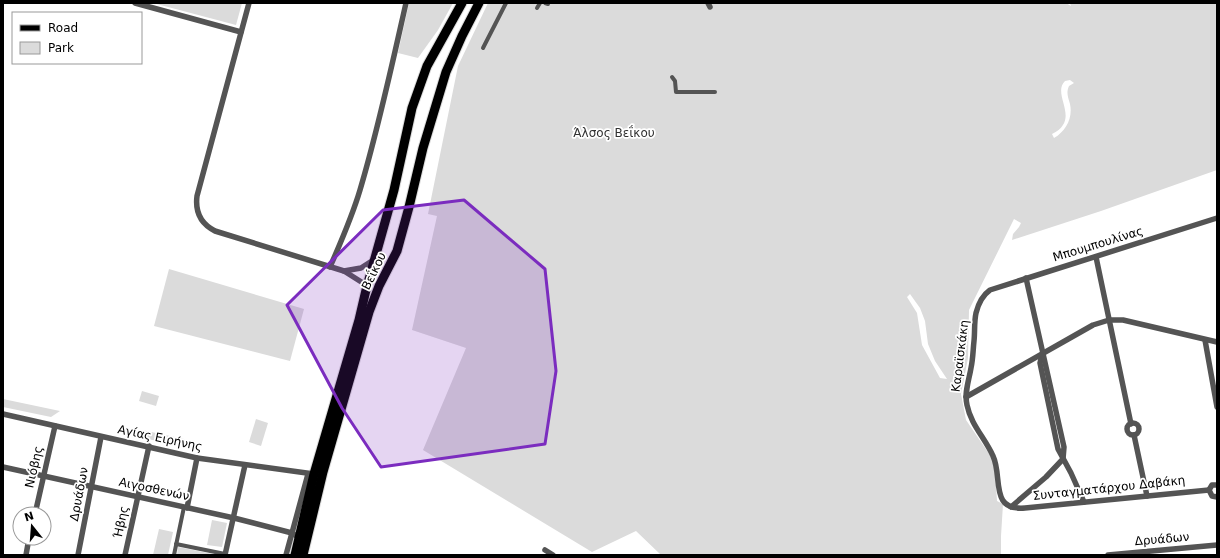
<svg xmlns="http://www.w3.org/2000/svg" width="1220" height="558" viewBox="0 0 1220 558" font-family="'DejaVu Sans',sans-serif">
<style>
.green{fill:#dbdbdb;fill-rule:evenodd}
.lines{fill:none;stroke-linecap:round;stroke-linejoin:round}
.primary-casing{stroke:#dbdbdb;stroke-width:11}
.pedestrian{stroke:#545454;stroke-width:4}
.minor{stroke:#545454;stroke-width:5.5}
.primary{stroke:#000;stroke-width:9}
.marked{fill:#7b2cbf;fill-opacity:0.2;stroke:#7b2cbf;stroke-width:3;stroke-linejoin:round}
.labels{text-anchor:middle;stroke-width:3.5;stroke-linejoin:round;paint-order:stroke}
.park-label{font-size:12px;fill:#323232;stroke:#fff}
.street-label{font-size:12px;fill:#000;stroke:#fff}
</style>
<rect width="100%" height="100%" fill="#fff"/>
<g class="green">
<polygon points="153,3 242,3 236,25"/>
<polygon points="409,3 453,3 438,30 418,58 398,53"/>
<path d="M488 3H1066L1071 6 1070 3H1217V170L1101 211 1012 240 1013 234 1019 227 1021 223 1014 219 969 310 968 358 961 394 966 420 992 458 995 470 997 501 1003 504 1001 536V555H661L636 531 592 552 423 450 466 348 412 330 437 216 428 214 458 66ZM1070 80 1074 83 1069 86C1066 93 1068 97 1070 104 1073 118 1066 131 1054 138L1052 134C1082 119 1051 95 1065 81ZM910 294 920 308 925 321 928 344 935 361 947 379 940 378 922 345 917 313 907 297Z"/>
<polygon points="169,269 304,309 290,361 154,326"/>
<polygon points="142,391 159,396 156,406 139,401"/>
<polygon points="3,399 60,411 51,417 3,407"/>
<polygon points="256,419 268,423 261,446 249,442"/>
<polygon points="142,430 184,439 186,442 185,444 181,446 143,438 141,434"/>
<polygon points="212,520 227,523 222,547 207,545"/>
<polygon points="159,529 173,532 168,555 153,555"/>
<polygon points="178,547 218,555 177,555"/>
</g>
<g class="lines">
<g class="primary-casing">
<g id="primary">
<polyline points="295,555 314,474 359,320 366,290 394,190 412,108 427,66 462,3"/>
<polyline points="303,555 323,472 369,312 379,286 397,251 409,207 423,148 446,72 462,36 479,3"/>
</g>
</g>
<g class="pedestrian">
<polyline points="545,3 548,4"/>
<polyline points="537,8 540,3"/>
<polyline points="483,48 506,3"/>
<polyline points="672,77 675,81 676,92 715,92"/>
<polyline points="176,544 225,554"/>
<polyline points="174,555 184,507"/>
</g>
<g class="minor">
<polyline points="135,3 241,32"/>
<path d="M249 3 197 196C195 212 201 224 215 231L344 271 363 283 366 290"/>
<polyline points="708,3 710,7"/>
<polyline points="1096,257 1131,424"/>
<path d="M330 267C341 242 352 217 360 190 378 130 392 65 406 3"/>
<polyline points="344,271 361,268 375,259"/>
<polyline points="1205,340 1217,407"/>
<polyline points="1042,355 1040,363 1058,449 1071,473 1084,502"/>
<polyline points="966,397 1093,325 1109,320 1123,320 1217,342"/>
<polyline points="3,414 197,458 314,474"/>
<circle cx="1133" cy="429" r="6"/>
<polyline points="1134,435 1147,496"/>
<polyline points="3,467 234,518 292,533 298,537"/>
<polyline points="1217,485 1212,485 1209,490 1212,496 1217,497"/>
<path d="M1209 490 1025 508C989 511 1003 477 993 456 985 438 971 425 967 405 964 393 969 380 971 368 973 359 973 350 974 341 975 332 974 322 976 313 978 305 983 295 990 290L1217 218"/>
<polyline points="1011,507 1046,477 1063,459 1064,447 1026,278"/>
<polyline points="187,508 197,458"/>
<polyline points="35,514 55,426"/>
<polyline points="545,550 553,555"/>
<polyline points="26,555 29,538"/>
<polyline points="78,555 101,437"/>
<polyline points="125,555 149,446"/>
<polyline points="225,555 245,465"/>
<polyline points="286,555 308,474"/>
<polyline points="1108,555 1217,545"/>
</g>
<use href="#primary" class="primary"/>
</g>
<path class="marked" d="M464 200 545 269 556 371 545 444 381 467 342 408 287 305 383 210Z"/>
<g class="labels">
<g class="park-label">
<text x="614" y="137">Άλσος Βεΐκου</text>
</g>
<g class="street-label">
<text transform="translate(1098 244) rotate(-17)" y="4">Μπουμπουλίνας</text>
<text transform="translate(374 271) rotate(-64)" y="4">Βεΐκου</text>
<text transform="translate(960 356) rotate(-83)" y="4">Καραϊσκάκη</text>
<text transform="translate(160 438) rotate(12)" y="4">Αγίας Ειρήνης</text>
<text transform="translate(34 467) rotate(-77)" y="4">Νιόβης</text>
<text transform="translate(1109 488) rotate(-6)" y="4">Συνταγματάρχου Δαβάκη</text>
<text transform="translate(154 489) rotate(12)" y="4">Αιγοσθενών</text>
<text transform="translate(79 494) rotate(-79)" y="4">Δρυάδων</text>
<text transform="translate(121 522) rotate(-78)" y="4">Ήβης</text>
<text transform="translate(1162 539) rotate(-5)" y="4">Δρυάδων</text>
</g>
</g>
<rect width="1220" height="558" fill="none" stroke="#000000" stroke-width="8"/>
<rect x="12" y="12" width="130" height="52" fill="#ffffff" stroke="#999999"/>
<rect x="20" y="25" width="20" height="6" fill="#000000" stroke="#999999"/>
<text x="48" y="32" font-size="12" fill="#000000">Road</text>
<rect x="20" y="42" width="20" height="12" fill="#dbdbdb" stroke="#999999"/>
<text x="48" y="52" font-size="12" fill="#000000">Park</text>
<g transform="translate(32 526) rotate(343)"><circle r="19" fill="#ffffff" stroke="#999999"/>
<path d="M0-3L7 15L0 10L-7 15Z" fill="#000000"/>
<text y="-6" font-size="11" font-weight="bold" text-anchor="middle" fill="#000000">N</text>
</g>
</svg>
